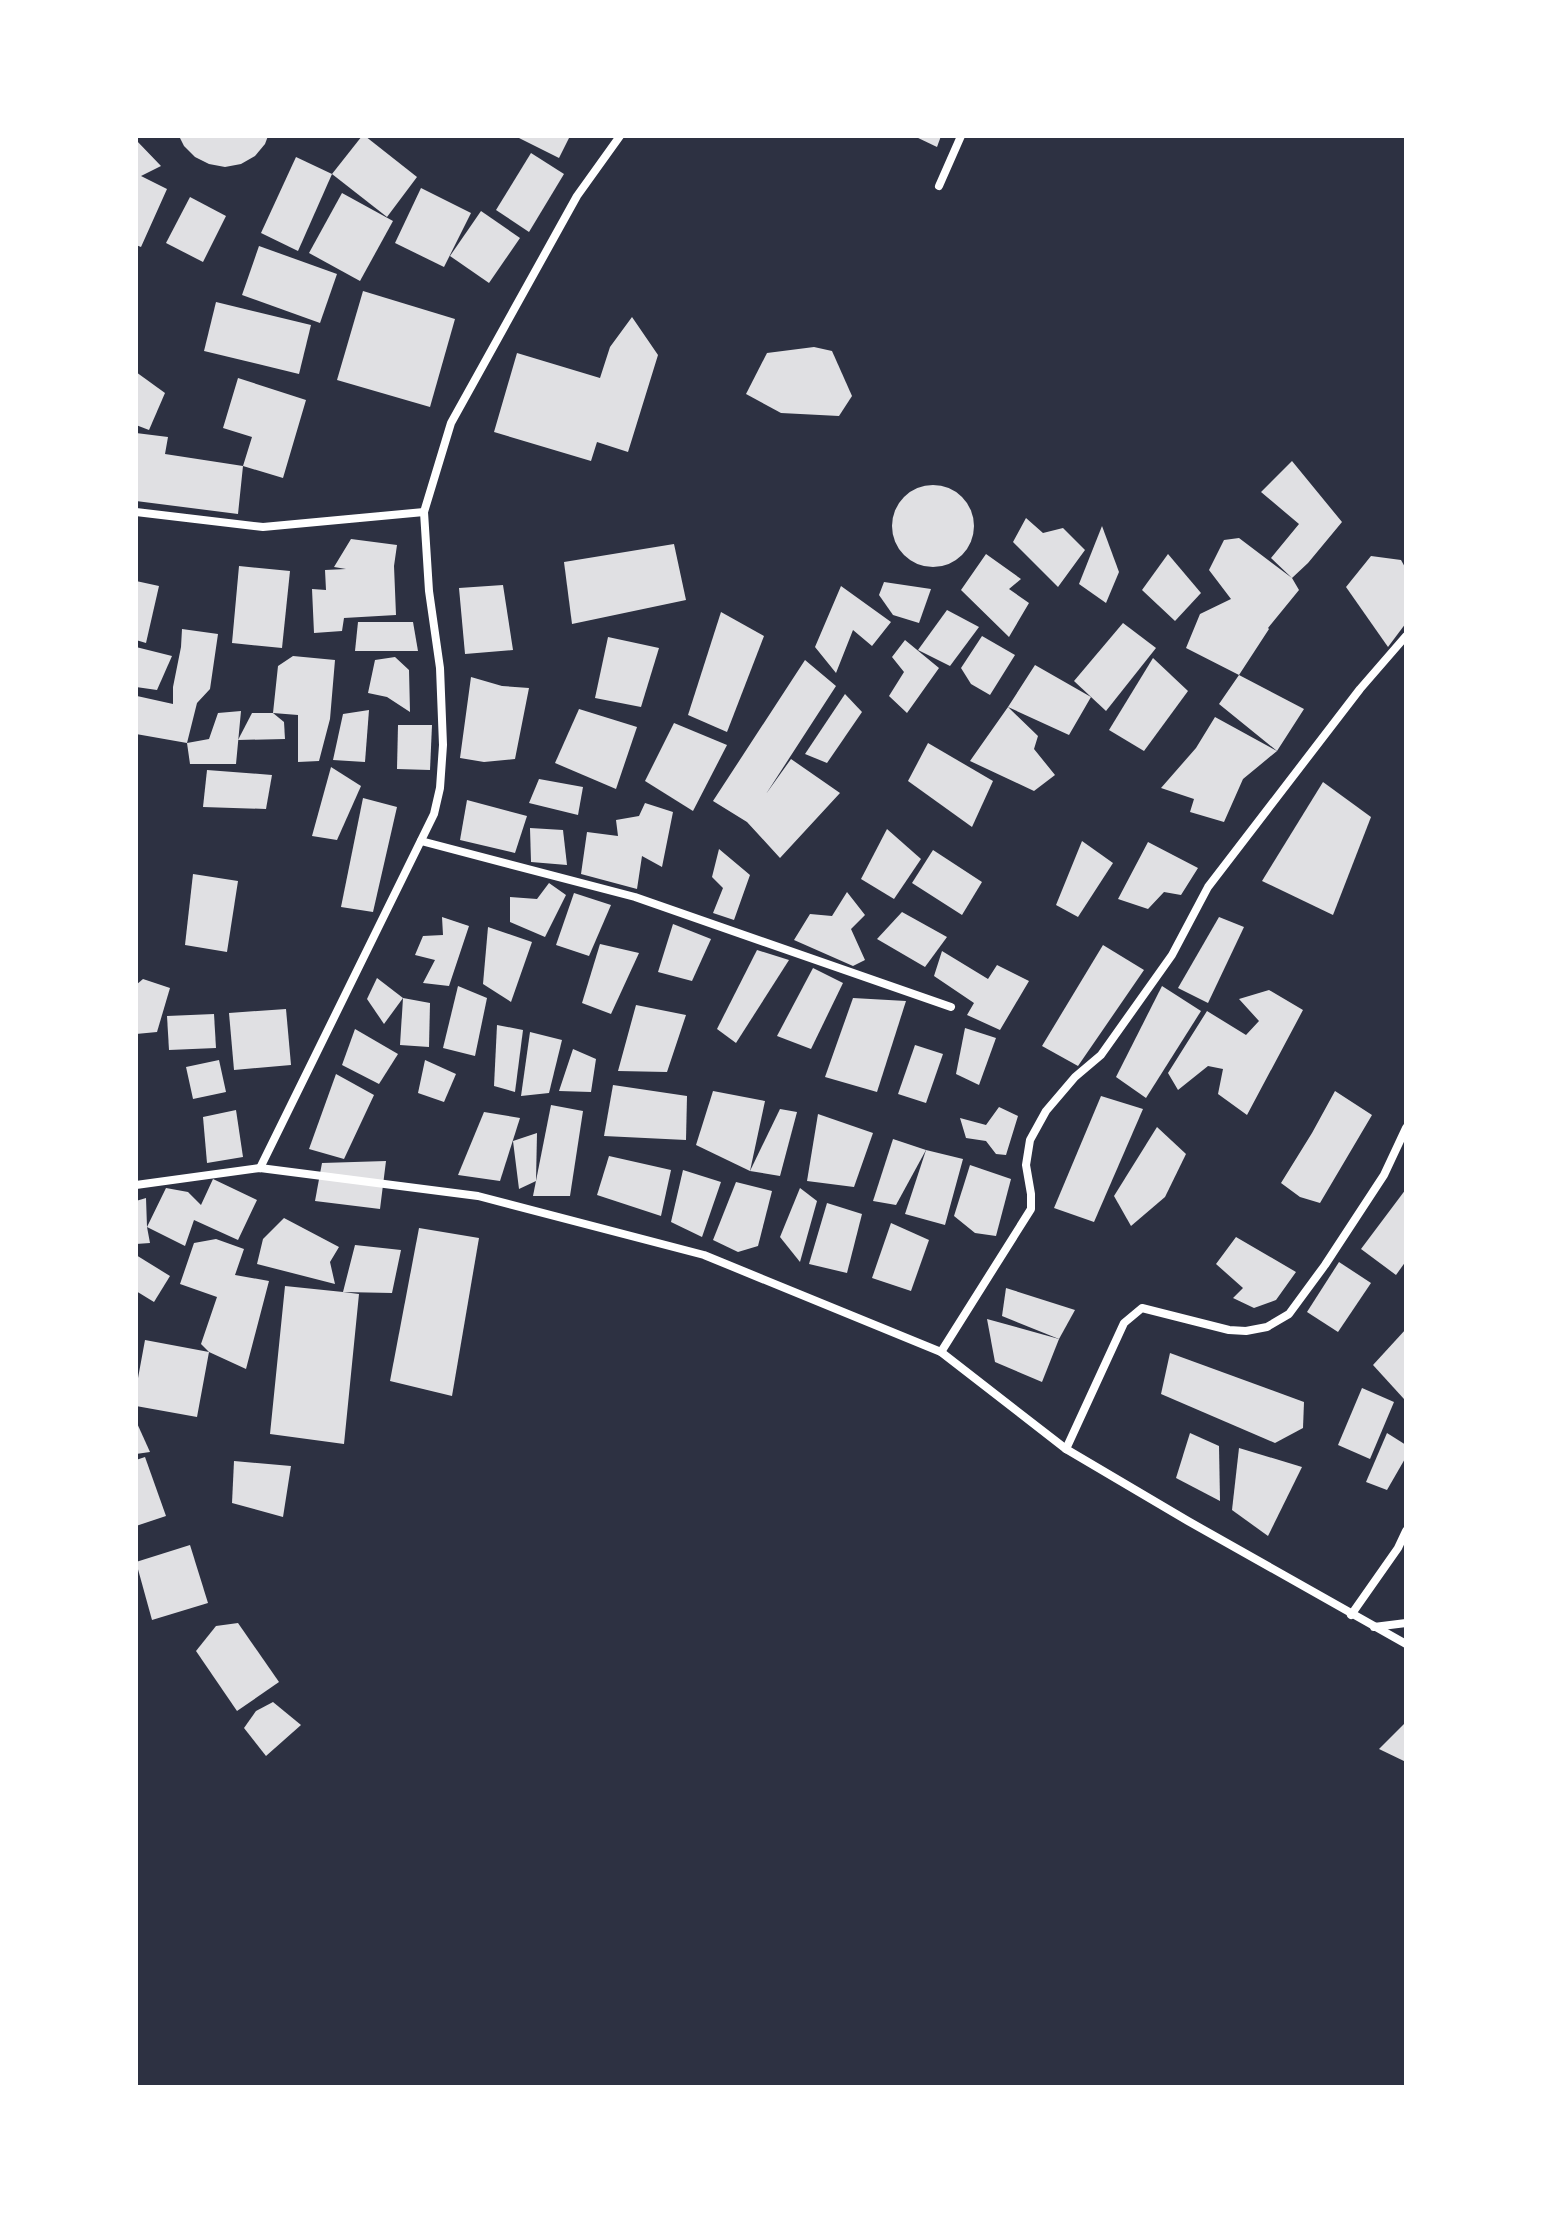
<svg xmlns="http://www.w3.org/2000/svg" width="1542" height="2223" viewBox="0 0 1542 2223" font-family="Roboto,sans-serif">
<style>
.building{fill:#e0e0e3}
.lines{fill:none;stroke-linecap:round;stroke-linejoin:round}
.minor{stroke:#fff;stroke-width:8}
</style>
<rect width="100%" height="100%" fill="#2d3142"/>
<g class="building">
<polygon points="179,136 268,136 265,144 255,156 241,164 225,167 209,164 195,157 184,146"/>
<polygon points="362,136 365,136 417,177 387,217 332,174"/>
<polygon points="515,136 570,136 559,158"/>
<polygon points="914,136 941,136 937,147"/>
<polygon points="136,140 161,166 141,176 167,189 141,247 136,245"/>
<polygon points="531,153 564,174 529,232 496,210"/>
<polygon points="296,157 332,174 298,251 261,233"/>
<polygon points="421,188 471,213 444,267 395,243"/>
<polygon points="342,193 393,221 360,281 309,253"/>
<polygon points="190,197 226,216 203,262 166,243"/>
<polygon points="481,211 520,238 489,283 450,256"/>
<polygon points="259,246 337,274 320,323 242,295"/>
<polygon points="363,291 455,319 430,407 337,380"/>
<polygon points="216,302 311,325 299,374 204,351"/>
<polygon points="632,317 658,355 628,452 597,442 591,461 494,432 517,353 600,378 610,347"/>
<polygon points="814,347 832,351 852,396 839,416 781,413 746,394 767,353"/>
<polygon points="136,372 165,393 149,430 136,425"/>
<polygon points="238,378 306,400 283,478 243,466 252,437 223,428"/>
<polygon points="136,433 168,437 165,454 243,466 238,514 136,501"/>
<polygon points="1292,461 1342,522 1308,563 1292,578 1299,590 1268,628 1269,629 1239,675 1304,709 1277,751 1219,704 1239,675 1186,648 1200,614 1231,599 1209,570 1224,540 1239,538 1292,578 1271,558 1299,524 1261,492"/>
<circle cx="933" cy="526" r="41"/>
<polygon points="1026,518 1043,533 1063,528 1085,550 1058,587 1013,542"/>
<polygon points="1102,526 1119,572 1106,603 1079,584"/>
<polygon points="351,539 397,545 394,566 396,615 344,618 342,631 314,633 312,589 326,590 325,570 346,569 334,567"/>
<polygon points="674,544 686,600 572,624 564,562"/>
<polygon points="986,554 1021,579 1009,589 1029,603 1009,637 961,590"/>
<polygon points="1168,554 1201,593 1175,621 1142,590"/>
<polygon points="1371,556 1401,560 1406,569 1406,623 1388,647 1346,587"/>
<polygon points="239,566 290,571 282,648 232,643"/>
<polygon points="136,581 159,586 146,643 136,640"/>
<polygon points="884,582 931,589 919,623 893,615 879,595"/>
<polygon points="503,585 513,650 465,654 459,588"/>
<polygon points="841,586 891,622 872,646 853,630 836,673 815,647"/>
<polygon points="947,610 979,627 950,666 918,650"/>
<polygon points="721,612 764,636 727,732 688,715"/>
<polygon points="358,622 413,622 418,651 355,651"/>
<polygon points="1123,623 1156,648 1106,711 1074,681"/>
<polygon points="182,629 218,634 210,689 197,703 187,743 136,734 137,696 173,704 173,687 181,647"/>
<polygon points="982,636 1015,655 990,695 971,684 961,668"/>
<polygon points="608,637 659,648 641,707 595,698"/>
<polygon points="905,640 939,668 907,713 889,696 904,672 892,657"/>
<polygon points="136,647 172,656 157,690 136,687"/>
<polygon points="293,656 335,660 330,719 319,761 298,762 298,715 273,713 278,666"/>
<polygon points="395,657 409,670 410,712 387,697 368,693 375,660"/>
<polygon points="1153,658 1188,691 1144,751 1109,730"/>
<polygon points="805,660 836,686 766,794 791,759 840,793 780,858 747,822 713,801"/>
<polygon points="1035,665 1091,697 1069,735 1008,707 1038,736 1034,749 1055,775 1034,791 970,761 1008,707"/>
<polygon points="471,677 502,686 529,688 515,759 484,762 460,758"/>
<polygon points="845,694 862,712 827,763 805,754"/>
<polygon points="579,709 637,727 616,789 555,763"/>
<polygon points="369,710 365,762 333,760 343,714"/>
<polygon points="241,711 236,764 190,764 187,743 209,739 218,713"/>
<polygon points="252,713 273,713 284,722 285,739 238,740"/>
<polygon points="1215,717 1277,751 1243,779 1224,822 1190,812 1194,799 1161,788 1196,748"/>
<polygon points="674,723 727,745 693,811 645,781"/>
<polygon points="398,725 432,725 430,770 397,769"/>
<polygon points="928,743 993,781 972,827 908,781"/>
<polygon points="331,767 361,786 337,840 312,836"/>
<polygon points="207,770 272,775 266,809 203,807"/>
<polygon points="539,779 583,787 578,815 529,803"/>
<polygon points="1323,782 1371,817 1333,915 1262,881"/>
<polygon points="363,798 397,807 373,912 341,907"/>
<polygon points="467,800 527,816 515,853 460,840"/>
<polygon points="645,803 673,812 662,867 642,856 637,889 581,874 587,832 618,836 616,820 639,816"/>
<polygon points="530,828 563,830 567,865 531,862"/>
<polygon points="887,829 921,859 894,899 861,879"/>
<polygon points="1082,841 1113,863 1078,917 1056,905"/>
<polygon points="1148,842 1198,868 1181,895 1164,892 1148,909 1118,899"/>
<polygon points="719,849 750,875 734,920 713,913 723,888 712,877"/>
<polygon points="933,850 982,882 962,915 912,883"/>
<polygon points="193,874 238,881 227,952 185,945"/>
<polygon points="549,883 566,895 545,937 510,922 510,897 537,899"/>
<polygon points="847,892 865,915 851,929 865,960 853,966 794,940 810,914 832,916"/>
<polygon points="574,893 611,905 589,956 556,945"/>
<polygon points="902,912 947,937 925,967 877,939"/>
<polygon points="442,917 469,926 449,986 423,983 435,960 415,955 423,936 443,935"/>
<polygon points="1219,917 1244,927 1208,1003 1178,988"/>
<polygon points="673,924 711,939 692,981 658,972"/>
<polygon points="488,927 532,942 511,1002 483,984"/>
<polygon points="600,944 639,953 611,1014 582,1003"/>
<polygon points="1103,945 1144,970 1078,1066 1042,1046"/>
<polygon points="757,950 789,960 736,1043 717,1029"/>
<polygon points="942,951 988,979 997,965 1029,981 1000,1030 967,1015 974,1003 934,976"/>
<polygon points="813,968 843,983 811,1049 777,1036"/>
<polygon points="377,978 403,998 384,1024 367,999"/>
<polygon points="143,979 170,988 157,1032 136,1034 136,985"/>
<polygon points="458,986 487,998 475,1056 443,1048"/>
<polygon points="1162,986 1201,1011 1146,1098 1116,1077"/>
<polygon points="1269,990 1303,1010 1247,1115 1218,1094 1223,1069 1208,1066 1178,1090 1168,1073 1207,1011 1246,1035 1259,1021 1239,999"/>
<polygon points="403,998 430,1003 429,1047 400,1045"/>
<polygon points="853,998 906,1001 877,1092 825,1077"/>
<polygon points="636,1005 686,1015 667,1072 618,1071"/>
<polygon points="286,1009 291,1065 234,1070 229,1013"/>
<polygon points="214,1014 216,1048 169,1050 167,1016"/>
<polygon points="497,1025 523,1030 515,1092 494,1086"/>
<polygon points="965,1028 996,1038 979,1085 956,1074"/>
<polygon points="355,1029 398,1054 379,1084 342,1065"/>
<polygon points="530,1032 562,1040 549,1093 521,1096"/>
<polygon points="915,1045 943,1054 926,1103 898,1094"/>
<polygon points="573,1049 596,1059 591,1092 559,1091"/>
<polygon points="219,1060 226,1092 193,1099 186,1067"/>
<polygon points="425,1060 456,1074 444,1102 418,1093"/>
<polygon points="336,1074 374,1095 344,1159 309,1149"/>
<polygon points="613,1085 687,1096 686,1140 604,1136"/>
<polygon points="713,1091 765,1101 750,1171 696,1145"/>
<polygon points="1335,1091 1372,1115 1320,1203 1300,1197 1281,1183 1312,1133"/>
<polygon points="1101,1096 1143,1109 1094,1222 1054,1208"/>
<polygon points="551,1105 583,1111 570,1196 533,1196"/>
<polygon points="999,1107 1018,1116 1006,1155 996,1154 986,1141 966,1138 960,1118 986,1125"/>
<polygon points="780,1109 797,1112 780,1176 750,1171"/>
<polygon points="236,1110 243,1157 207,1163 203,1117"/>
<polygon points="484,1112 520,1118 500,1181 458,1175"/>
<polygon points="818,1114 873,1133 854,1187 807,1181"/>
<polygon points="1157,1127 1186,1154 1165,1197 1131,1226 1114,1196"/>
<polygon points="537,1133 536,1181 519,1189 513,1141"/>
<polygon points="893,1139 926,1150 896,1205 873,1201"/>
<polygon points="926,1150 963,1159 945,1225 905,1214"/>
<polygon points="609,1156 671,1170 661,1216 597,1195"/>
<polygon points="386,1161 380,1209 315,1201 322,1163"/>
<polygon points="970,1165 1011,1179 996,1236 975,1233 954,1216"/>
<polygon points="683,1170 721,1182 702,1237 671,1222"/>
<polygon points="213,1179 257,1200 238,1240 194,1220 185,1246 147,1227 150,1243 136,1244 136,1201 146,1198 147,1227 166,1188 188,1192 201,1205"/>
<polygon points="736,1182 772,1191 758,1246 738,1252 713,1240"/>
<polygon points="800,1188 817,1201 800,1262 780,1237"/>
<polygon points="1406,1189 1406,1261 1396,1275 1361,1249"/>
<polygon points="827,1203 862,1214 847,1273 809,1264"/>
<polygon points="284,1218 339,1247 330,1262 335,1284 257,1264 263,1239"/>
<polygon points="891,1223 929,1240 911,1291 872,1278"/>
<polygon points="419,1228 479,1238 452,1396 390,1381"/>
<polygon points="1236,1237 1296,1272 1276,1300 1254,1308 1233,1298 1243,1288 1216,1264"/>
<polygon points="216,1239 244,1249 235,1275 269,1281 246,1369 209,1352 197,1417 136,1406 136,1389 145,1340 209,1352 201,1344 217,1297 180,1284 194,1243"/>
<polygon points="355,1245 401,1250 392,1293 343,1292 359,1294 344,1444 270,1434 285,1286 343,1292"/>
<polygon points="136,1255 170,1276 154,1302 136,1291"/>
<polygon points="1339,1262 1371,1283 1338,1332 1307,1312"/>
<polygon points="1006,1288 1075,1310 1059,1339 1002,1316"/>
<polygon points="987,1319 1059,1339 1042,1382 995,1362"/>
<polygon points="1406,1329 1406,1397 1404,1399 1373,1365"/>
<polygon points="1170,1353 1304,1402 1303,1428 1275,1443 1161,1394"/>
<polygon points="1362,1388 1394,1402 1370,1459 1338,1445"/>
<polygon points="136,1421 150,1452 136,1454"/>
<polygon points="1190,1433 1219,1446 1220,1501 1176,1478"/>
<polygon points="1387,1433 1406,1445 1406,1457 1387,1490 1366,1482"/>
<polygon points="1239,1448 1302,1467 1268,1536 1232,1510"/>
<polygon points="145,1457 166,1516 136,1526 136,1460"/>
<polygon points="234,1461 291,1466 283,1517 232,1503"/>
<polygon points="190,1545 208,1603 152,1620 136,1562"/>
<polygon points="238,1623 279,1682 237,1711 196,1651 216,1626"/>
<polygon points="273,1702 301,1725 266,1756 244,1728 256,1711"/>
<polygon points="1406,1722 1406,1762 1379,1749"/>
</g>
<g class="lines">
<g class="minor">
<polyline points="939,186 961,136"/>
<polyline points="136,512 263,527 424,512"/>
<polyline points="421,841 635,897 951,1007"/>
<polyline points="260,1168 434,814 440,788 443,745 440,668 429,591 424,512 451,423 577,196 620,136"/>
<polyline points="136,1185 260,1168 478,1196 704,1255 941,1352 1066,1449 1188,1521 1406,1644"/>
<polyline points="941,1352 1031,1209 1031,1194 1026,1165 1030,1140 1046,1111 1075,1077 1101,1055 1172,955 1208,887 1360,689 1406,636"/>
<polyline points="1066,1449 1124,1323 1142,1308 1229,1330 1246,1331 1267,1327 1289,1314 1325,1265 1384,1175 1406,1128"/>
<polyline points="1351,1615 1398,1548 1406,1531"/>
<polyline points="1374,1627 1406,1623"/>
</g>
</g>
<rect width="1542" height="2223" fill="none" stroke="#ffffff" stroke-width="276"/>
</svg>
